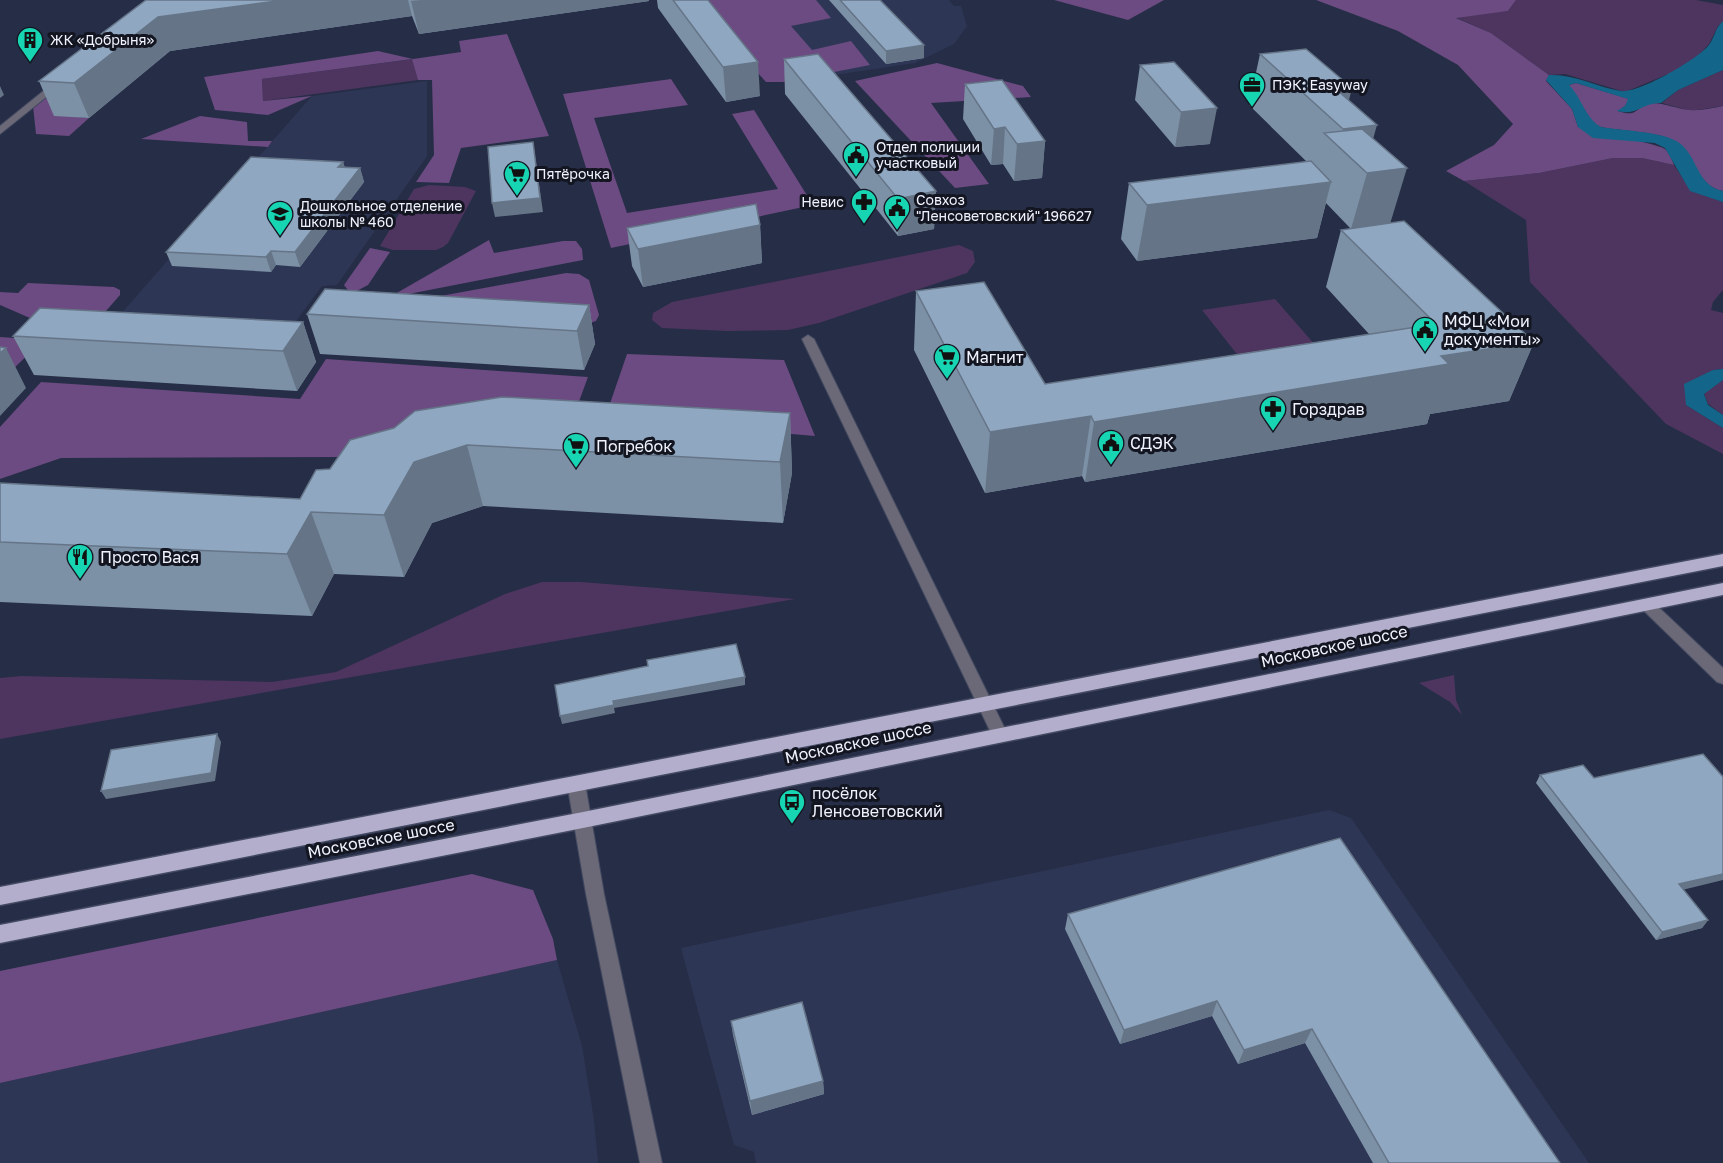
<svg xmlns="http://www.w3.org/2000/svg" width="1723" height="1163" viewBox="0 0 1723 1163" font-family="'Golos Text',sans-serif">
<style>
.built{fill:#2e3655}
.green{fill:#4d355f}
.forest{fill:#6b4b81}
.water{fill:#13668a}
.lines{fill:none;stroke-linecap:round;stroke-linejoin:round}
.minor-casing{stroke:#424960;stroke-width:2}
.trunk-casing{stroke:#424960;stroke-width:3}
.minor{fill:#6b6977;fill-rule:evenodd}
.trunk{fill:#b2aecc;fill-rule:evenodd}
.wall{fill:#7c90a6}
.shaded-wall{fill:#657587}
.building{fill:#90a7c1;stroke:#657587;stroke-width:1.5}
.labels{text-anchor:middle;stroke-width:6;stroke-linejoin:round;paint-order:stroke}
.far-poi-label{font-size:14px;fill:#f1f4fe;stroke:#131621;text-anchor:start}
.poi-label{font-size:16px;fill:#f1f4fe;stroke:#131621;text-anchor:start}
.street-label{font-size:16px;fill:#f1f4fe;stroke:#131621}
</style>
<rect width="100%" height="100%" fill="#262d46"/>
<g class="built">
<polygon points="754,0 949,0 954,6 961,6 967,26 954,44 915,63 821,77"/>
<polygon points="427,81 427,156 337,285 322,286 283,339 112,324 312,96"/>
<polygon points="1329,810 1351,818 1589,1163 756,1163 754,1152 734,1145 681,948"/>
<polygon points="557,960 582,1046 594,1120 598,1163 0,1163 0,1083"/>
</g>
<g class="green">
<polygon points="1516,0 1696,0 1723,5 1723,21 1718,26 1709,44 1696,58 1673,72 1625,92 1565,74 1549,75 1491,33 1455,17 1508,11"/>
<polygon points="413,59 418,80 263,101 262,79"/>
<polygon points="1723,70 1723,106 1691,111 1662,103 1678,90"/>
<polygon points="1613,158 1642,158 1674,165 1691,191 1723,202 1723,290 1713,302 1711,310 1723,313 1723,369 1713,370 1686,405 1723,428 1723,454 1666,424 1530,282 1526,220 1464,181 1539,173"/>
<polygon points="429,185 465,187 476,191 448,243 443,247 436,250 393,250 380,246 414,189"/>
<polygon points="959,245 973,251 975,262 967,273 819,323 788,330 727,331 662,328 652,320 653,313 672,302"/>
<polygon points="1275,299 1316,346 1240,358 1202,310"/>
<polygon points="1723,380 1723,415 1708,404 1704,393"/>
<polygon points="542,582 581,582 795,599 0,739 0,678 21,676 272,682 336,672 505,594"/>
<polygon points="1454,675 1456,700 1462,715 1450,702 1419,683"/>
</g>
<g class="forest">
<polygon points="691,0 816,0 831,18 791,26 812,50 851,41 870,65 783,82 766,82"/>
<polygon points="1054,0 1164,0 1128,20"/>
<path d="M1316 0H1516L1508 11 1456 18 1491 33 1549 75 1546 81 1572 109 1578 127C1591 130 1661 145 1665 149 1669 153 1672 160 1674 165L1642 158H1613L1539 173 1464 181 1446 171 1494 145 1513 124 1458 65 1398 31Z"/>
<polygon points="507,34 549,136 461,148 449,183 416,182 434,155 432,80 418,80 412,59 262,79 263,101 312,96 268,115 215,110 204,77 378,51 413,59 461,52 459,41"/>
<polygon points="107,47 55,115 89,118 69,136 36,134 33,106"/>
<polygon points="937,63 1023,86 1031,97 931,103 989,184 955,188 855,81"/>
<polygon points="671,79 688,105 594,118 627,213 778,189 732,114 754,110 813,205 611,248 563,94"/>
<path d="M1576 83 1629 99 1625 106 1618 111C1640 119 1636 104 1652 103 1665 103 1677 109 1690 110 1700 111 1713 108 1723 106V191C1696 186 1696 154 1675 141 1660 132 1621 131 1601 127L1593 123 1569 85Z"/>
<polygon points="200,116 247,122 248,141 272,141 268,147 141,139"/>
<polygon points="489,240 494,253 563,241 576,241 582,249 583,260 388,298"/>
<polygon points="370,248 390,252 368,285 351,294 344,285"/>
<polygon points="566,273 579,274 589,280 599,315 596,321 587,324 386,306"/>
<polygon points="28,283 114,287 120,290 120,295 98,320 53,328 0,305 0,292 18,293"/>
<polygon points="0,337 43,340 10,372 0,371"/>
<polygon points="627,354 784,360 815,436 605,418"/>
<polygon points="326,359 588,377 574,415 341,457 61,458 0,479 0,427 41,382 300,399"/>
<polygon points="472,874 533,890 553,939 557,960 0,1083 0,971"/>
</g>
<g class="water">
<path d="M1723 21V70L1678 90 1661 103C1641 103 1638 116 1617 111L1625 106 1628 99 1576 83 1569 85C1582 98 1585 118 1601 127 1624 131 1659 131 1678 142 1698 155 1696 186 1723 191V202L1690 191 1665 148 1655 143 1593 138 1578 127 1572 109 1546 80 1549 75C1575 74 1596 87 1621 91 1638 94 1698 59 1709 45 1715 37 1715 28 1723 21Z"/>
<polygon points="1723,369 1723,380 1704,394 1708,405 1723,415 1723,428 1686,405 1684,384 1713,370"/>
</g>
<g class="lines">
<g class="minor-casing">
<g id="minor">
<polygon points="57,80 65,82 0,134 0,126"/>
<polygon points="808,335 814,339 1008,735 1006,740 1000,742 994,740 992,735 802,339"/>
<polygon points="1646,599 1651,600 1723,668 1723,684 1717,682 1641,608 1638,604 1641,600"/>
<polygon points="576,776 582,778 585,783 604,894 662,1163 640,1163 586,894 567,783 570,778"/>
</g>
</g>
<g class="trunk-casing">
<g id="trunk">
<polygon points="1723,554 1723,566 0,905 0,887"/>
<polygon points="1723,583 1723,595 583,828 0,943 0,925 583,812"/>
</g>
</g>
<use href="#minor" class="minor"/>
<use href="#trunk" class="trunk"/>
</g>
<g class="wall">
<polygon points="146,0 649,0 649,1 419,34 412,16 170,51 89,118 54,116 39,81"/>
<polygon points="657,0 708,0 760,96 726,102 658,8"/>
<polygon points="829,0 880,0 924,45 924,58 886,64"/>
<polygon points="1260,54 1349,100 1373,139 1390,223 1534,342 1509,401 1430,414 1427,424 1085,482 1082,476 985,493 914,350 916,291 1045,384 1369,334 1326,287 1341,230 1351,229 1326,203 1317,238 1137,261 1121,239 1129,183 1307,162 1249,105"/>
<polygon points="784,59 936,191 934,229 898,236 785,94"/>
<polygon points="1140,65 1210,144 1175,147 1135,100"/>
<polygon points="965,84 1045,141 1042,178 1014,181 1003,164 991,165 963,119"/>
<polygon points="343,162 345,168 360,168 364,182 300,267 276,265 271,272 172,266 166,252"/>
<polygon points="760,225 762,263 643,287 632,266 627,228"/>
<polygon points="589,305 595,344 584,370 320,354 307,314"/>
<polygon points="303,322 316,362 297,391 34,375 13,336"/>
<polygon points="502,397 790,413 792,473 783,523 483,506 432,523 404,577 334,574 312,616 0,602 0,483 300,499 330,469"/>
<polygon points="1540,775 1708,920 1702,928 1656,940 1536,783"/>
<polygon points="1340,838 1560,1163 1373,1163 1305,1043 1238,1064 1212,1016 1120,1044 1065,929 1068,914"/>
<polygon points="731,1021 823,1081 824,1094 752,1115 733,1035"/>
</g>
<g class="shaded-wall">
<polygon points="284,0 408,0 412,16 170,51 89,118 74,83 158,17"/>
<polygon points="421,0 649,0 649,1 419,34 411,1"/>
<polygon points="924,45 924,58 886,64 886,51"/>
<polygon points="758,62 760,96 726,102 723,67"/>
<polygon points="0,86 4,95 0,98"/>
<polygon points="1352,88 1342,128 1337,90"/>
<polygon points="1217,108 1210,144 1175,147 1181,112"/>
<polygon points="1377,125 1364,171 1338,147 1343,129"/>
<polygon points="1005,127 1003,164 991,165 994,129"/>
<polygon points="1045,141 1042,178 1014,181 1017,144"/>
<polygon points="533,142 543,212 495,217 492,203"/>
<polygon points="343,162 347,176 338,167"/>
<polygon points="360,168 364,182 300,267 295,252"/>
<polygon points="1407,168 1390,224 1351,229 1367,173"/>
<polygon points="1331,182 1317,238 1137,261 1147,205"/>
<polygon points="936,191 934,229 898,236 898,199"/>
<polygon points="760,225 762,263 643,287 638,249"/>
<polygon points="271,251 276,265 271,272 266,257"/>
<polygon points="589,305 595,344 584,370 577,331"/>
<polygon points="303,322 316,362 297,391 283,351"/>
<polygon points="1534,342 1509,401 1430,414 1427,424 1085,482 1094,422 1441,356"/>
<polygon points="6,348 26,388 0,416 0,353"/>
<polygon points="790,413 792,473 783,523 780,462"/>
<polygon points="1091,416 1082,476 985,493 990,432"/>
<polygon points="467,445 483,506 432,523 404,577 384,515 414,462"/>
<polygon points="311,512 334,574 312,616 287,554"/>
<polygon points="745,677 745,685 614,708 615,713 562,724 560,716 613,701"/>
<polygon points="217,734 221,742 215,781 106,799 101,791"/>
<polygon points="1723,874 1723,880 1674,892 1679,884"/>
<polygon points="1708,920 1702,928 1656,940 1662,932"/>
<polygon points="1217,1001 1212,1016 1120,1044 1124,1030"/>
<polygon points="1312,1029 1305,1043 1238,1064 1244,1050"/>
<polygon points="823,1081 824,1094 752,1115 750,1101"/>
</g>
<g class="building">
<polygon points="146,0 284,0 158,17 74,83 39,81"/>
<polygon points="673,0 708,0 758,62 723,67"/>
<polygon points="840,0 880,0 924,45 886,51"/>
<polygon points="1306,49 1352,88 1337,90 1377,125 1343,129 1260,54"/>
<polygon points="818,54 936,191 898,199 784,59"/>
<polygon points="1174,62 1217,108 1181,112 1140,65"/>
<polygon points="1002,80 1045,141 1017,144 1005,127 994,129 965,84"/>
<polygon points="1362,129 1407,168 1367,173 1324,133"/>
<polygon points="533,142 540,198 492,203 488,147"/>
<polygon points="251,157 343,162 338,167 360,168 295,252 271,251 266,257 166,252"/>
<polygon points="1311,161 1331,182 1147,205 1129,183"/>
<polygon points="756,204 760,225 638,249 627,228"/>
<polygon points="1404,221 1534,342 1441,356 1449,364 1094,422 1091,416 990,432 916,291 984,282 1045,384 1436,324 1341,230"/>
<polygon points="325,289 589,305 577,331 307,314"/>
<polygon points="40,308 303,322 283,351 13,336"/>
<polygon points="0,347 6,348 0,353"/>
<polygon points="502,397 790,413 780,462 467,445 414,462 384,515 311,512 287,554 0,542 0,483 300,499 316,470 330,469 350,440 394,428 415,411"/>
<polygon points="736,644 745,677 613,701 614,705 560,716 555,685 648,666 647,660"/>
<polygon points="217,734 211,773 101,791 111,750"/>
<polygon points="1703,754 1723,777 1723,874 1679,884 1708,920 1662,932 1540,775 1583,765 1594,778"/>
<polygon points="1340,838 1560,1163 1389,1163 1312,1029 1244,1050 1217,1001 1124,1030 1068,914"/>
<polygon points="802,1002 823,1081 750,1101 731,1021"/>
</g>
<defs>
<g id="building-pin" transform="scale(1.35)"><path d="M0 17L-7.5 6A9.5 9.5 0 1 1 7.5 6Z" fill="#17d5b3" stroke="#131621"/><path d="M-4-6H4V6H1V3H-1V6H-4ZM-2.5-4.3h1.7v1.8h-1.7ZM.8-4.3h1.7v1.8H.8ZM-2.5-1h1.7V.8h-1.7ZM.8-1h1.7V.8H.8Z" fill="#111"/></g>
<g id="office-pin" transform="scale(1.35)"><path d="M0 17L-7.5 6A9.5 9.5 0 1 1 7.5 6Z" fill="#17d5b3" stroke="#131621"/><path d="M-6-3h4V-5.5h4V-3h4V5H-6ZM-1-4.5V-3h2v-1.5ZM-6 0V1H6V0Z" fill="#111"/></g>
<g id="civic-pin" transform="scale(1.35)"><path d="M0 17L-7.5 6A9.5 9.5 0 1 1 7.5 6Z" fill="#17d5b3" stroke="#131621"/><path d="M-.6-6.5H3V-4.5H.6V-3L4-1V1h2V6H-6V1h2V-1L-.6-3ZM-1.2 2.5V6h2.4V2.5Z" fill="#111"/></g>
<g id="supermarket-pin" transform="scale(1.35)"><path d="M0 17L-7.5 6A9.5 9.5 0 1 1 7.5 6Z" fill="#17d5b3" stroke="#131621"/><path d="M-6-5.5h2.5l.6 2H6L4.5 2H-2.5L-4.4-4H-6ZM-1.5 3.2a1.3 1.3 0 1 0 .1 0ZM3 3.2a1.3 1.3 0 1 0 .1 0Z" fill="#111"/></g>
<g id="pharmacy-pin" transform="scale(1.35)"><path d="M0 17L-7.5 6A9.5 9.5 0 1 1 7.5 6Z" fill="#17d5b3" stroke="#131621"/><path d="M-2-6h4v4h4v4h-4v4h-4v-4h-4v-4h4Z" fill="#111"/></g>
<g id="school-pin" transform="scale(1.35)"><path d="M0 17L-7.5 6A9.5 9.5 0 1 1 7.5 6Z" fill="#17d5b3" stroke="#131621"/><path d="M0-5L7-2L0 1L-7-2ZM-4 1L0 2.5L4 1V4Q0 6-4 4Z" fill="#111"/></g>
<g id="restaurant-pin" transform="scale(1.35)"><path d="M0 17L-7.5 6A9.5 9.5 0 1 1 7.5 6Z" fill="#17d5b3" stroke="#131621"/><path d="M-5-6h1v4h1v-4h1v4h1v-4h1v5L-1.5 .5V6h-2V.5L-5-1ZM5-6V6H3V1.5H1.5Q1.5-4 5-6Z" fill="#111"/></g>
<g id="bus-pin" transform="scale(1.35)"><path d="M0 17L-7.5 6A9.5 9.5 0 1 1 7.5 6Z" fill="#17d5b3" stroke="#131621"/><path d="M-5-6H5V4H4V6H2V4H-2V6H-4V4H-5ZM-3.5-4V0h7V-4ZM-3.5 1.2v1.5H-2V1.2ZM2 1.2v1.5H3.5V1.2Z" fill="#111"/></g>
</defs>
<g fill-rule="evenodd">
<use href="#building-pin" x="30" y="40"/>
<use href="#office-pin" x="1252" y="85"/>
<use href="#civic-pin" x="856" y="155"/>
<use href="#supermarket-pin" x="517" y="174"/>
<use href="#pharmacy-pin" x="864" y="202"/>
<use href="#civic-pin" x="897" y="208"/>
<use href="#school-pin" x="280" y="214"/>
<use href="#civic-pin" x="1425" y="330"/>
<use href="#supermarket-pin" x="947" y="357"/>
<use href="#pharmacy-pin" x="1273" y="409"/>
<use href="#civic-pin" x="1111" y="443"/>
<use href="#supermarket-pin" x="576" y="446"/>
<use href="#restaurant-pin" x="80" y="557"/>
<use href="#bus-pin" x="792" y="802"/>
</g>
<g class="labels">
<g class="far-poi-label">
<text x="50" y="45">ЖК «Добрыня»</text>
<text x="1272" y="90">ПЭК: Easyway</text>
<text x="876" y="152">Отдел полиции<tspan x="876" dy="16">участковый</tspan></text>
<text x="536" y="179">Пятёрочка</text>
<text x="916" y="205">Совхоз<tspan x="916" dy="16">"Ленсоветовский" 196627</tspan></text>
<text x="844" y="207" text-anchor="end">Невис</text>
<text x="300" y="211">Дошкольное отделение<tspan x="300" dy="16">школы № 460</tspan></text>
</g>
<g class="poi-label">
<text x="1444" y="327">МФЦ «Мои<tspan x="1444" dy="18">документы»</tspan></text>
<text x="966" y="363">Магнит</text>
<text x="1292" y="415">Горздрав</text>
<text x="1130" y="449">СДЭК</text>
<text x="596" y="452">Погребок</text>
<text x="100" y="563">Просто Вася</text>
<text x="812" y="799">посёлок<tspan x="812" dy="18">Ленсоветовский</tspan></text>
</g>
<g class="street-label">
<text transform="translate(1334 646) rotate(-12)" y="6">Московское шоссе</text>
<text transform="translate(858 742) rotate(-12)" y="6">Московское шоссе</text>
<text transform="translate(381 838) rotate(-11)" y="6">Московское шоссе</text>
</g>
</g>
</svg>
